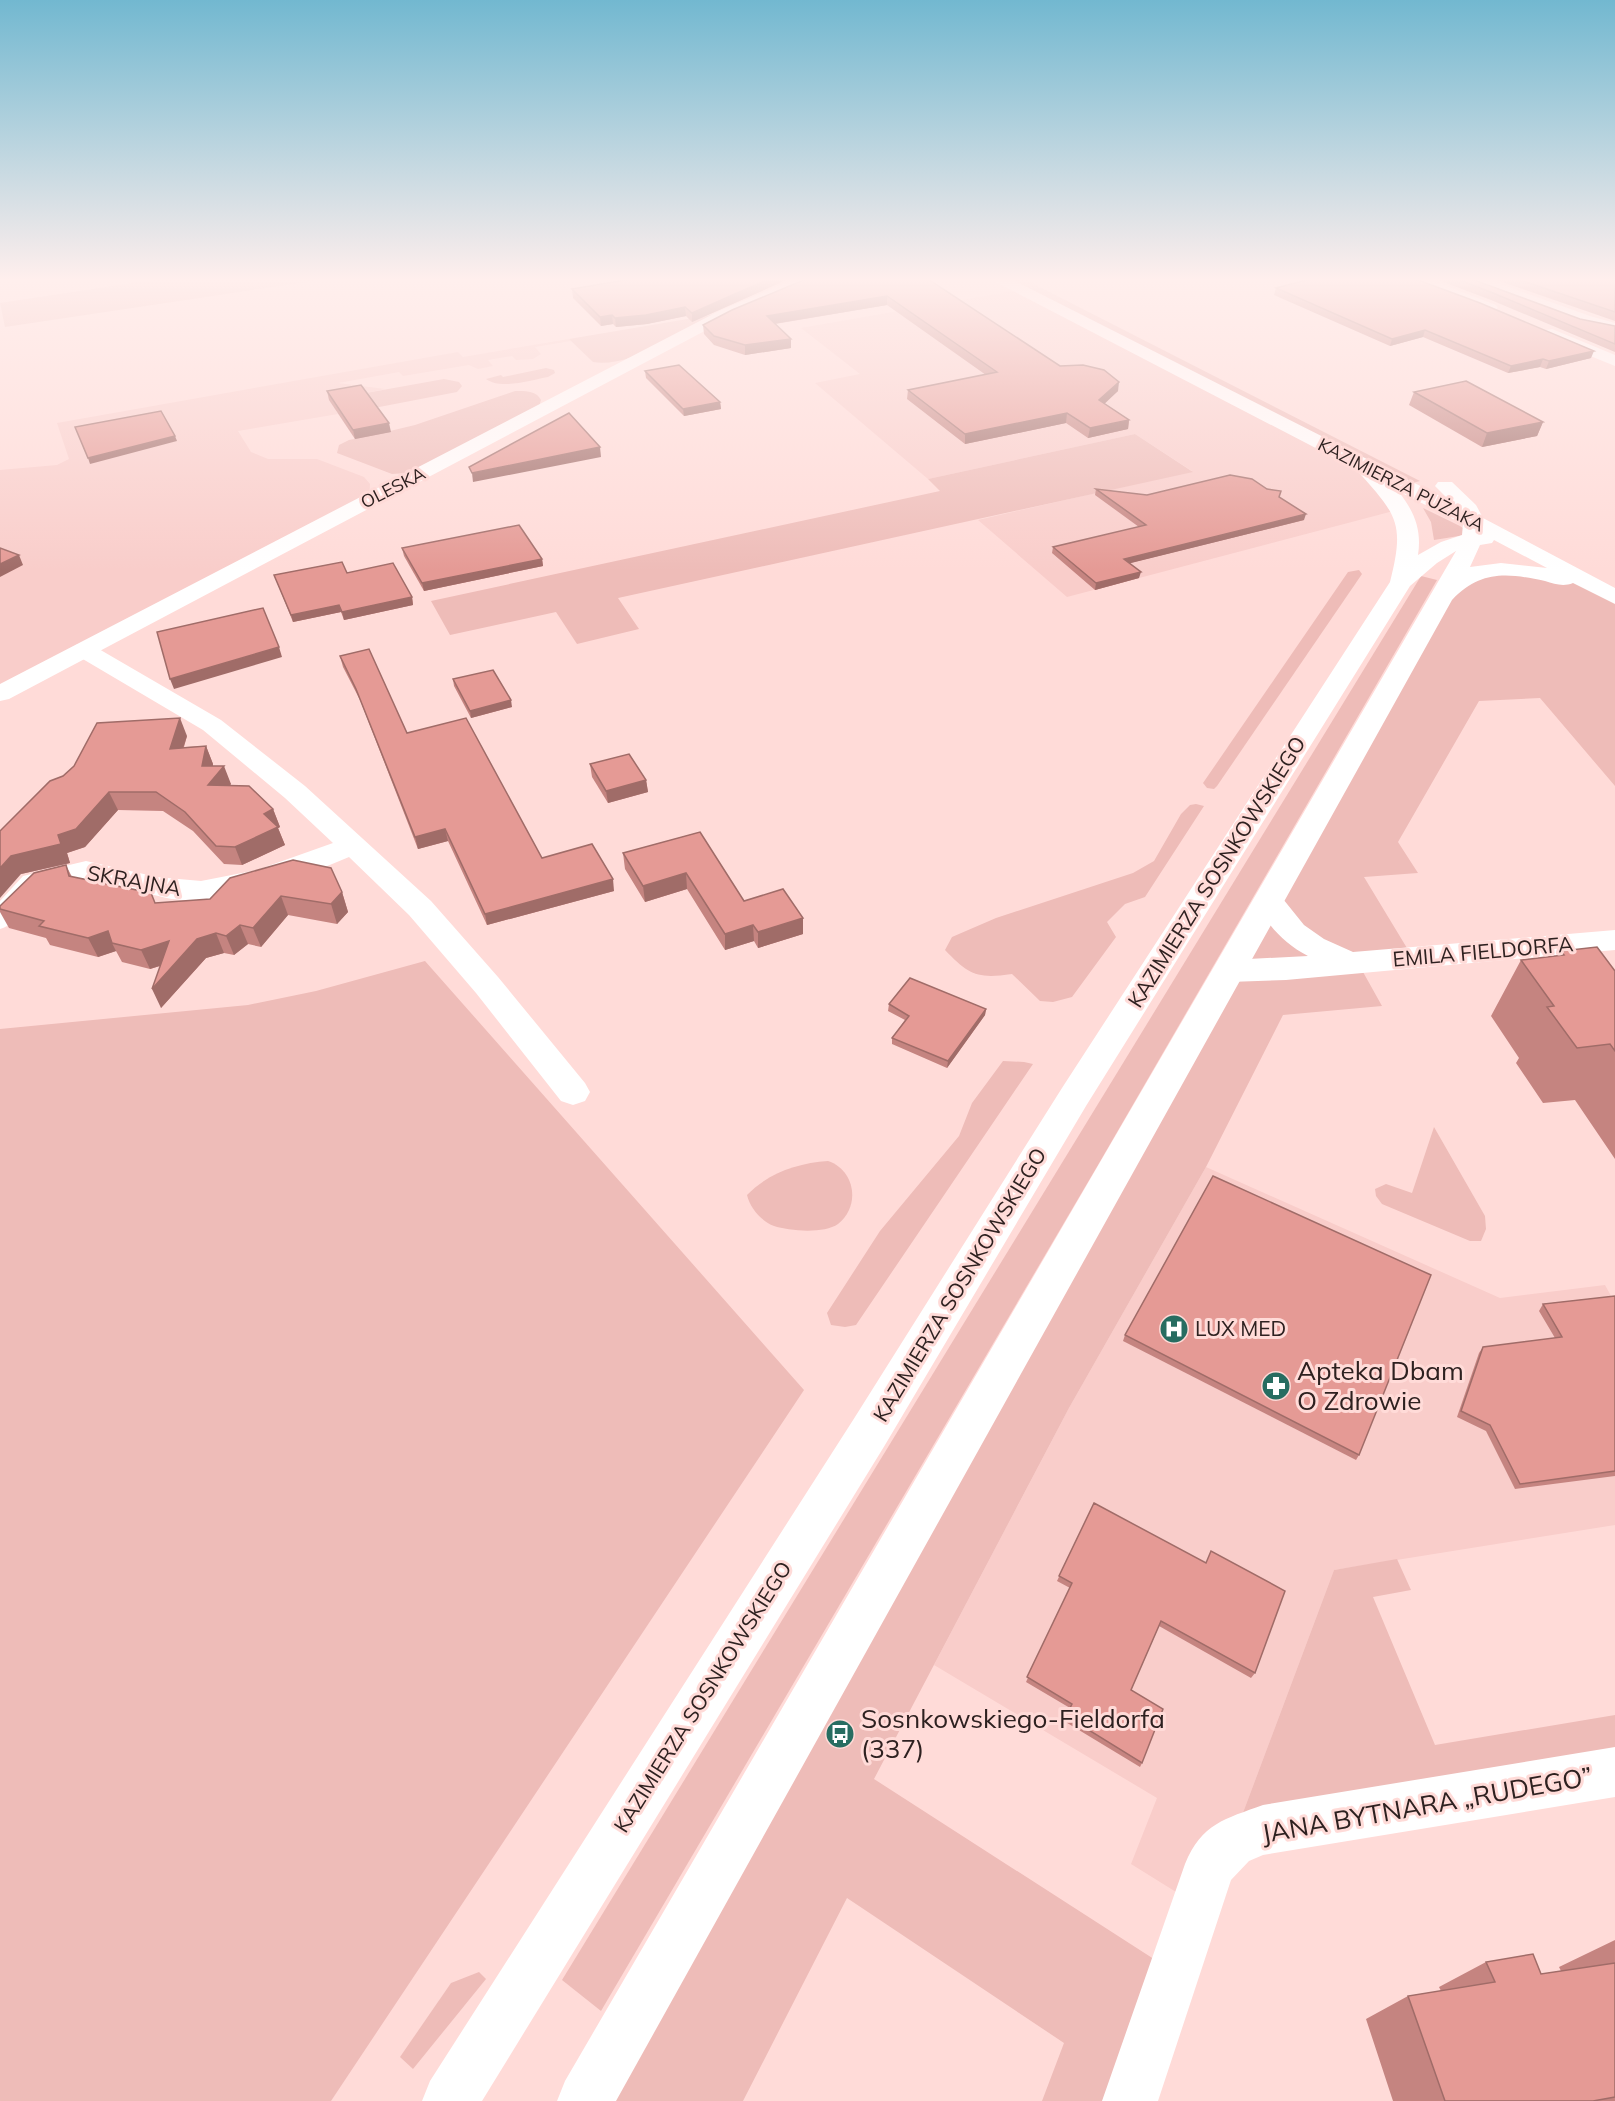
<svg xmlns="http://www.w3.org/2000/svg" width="1615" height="2101" viewBox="0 0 1615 2101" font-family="Mulish,sans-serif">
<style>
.built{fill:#f9cdca}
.green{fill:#eebcb8}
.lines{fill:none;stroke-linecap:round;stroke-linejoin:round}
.minor{fill:#fff;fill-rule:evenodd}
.tertiary{fill:#fff;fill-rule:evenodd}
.secondary{fill:#fff;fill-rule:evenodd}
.wall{fill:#c58480}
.shaded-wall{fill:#a06c68}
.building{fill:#e59a95;stroke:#a06c68;stroke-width:1.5}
.labels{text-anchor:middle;stroke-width:6;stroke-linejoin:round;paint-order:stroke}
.far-street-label{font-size:18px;fill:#2e2120;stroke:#ffdbd8}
.street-label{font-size:21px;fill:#2e2120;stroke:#ffdbd8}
.poi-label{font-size:21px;fill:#2e2120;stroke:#ffdbd8;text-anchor:start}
.near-poi-label{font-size:26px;fill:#2e2120;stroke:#ffdbd8;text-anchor:start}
.near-street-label{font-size:26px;fill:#2e2120;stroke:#ffdbd8}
</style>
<rect width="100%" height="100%" fill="#ffdbd8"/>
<g class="built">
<polygon points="1019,290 1363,466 1401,509 1067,597 978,520 1192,471 1135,434 928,479 815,383 860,374 801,328"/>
<polygon points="569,339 571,341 535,347 541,354 533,359 516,360 512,356 488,360 493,366 478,369 469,365 403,376 399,372 338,383 385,389 366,393 336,411 338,414 238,431 251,452 268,459 317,459 364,477 370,484 369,500 0,694 0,470 57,465 69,459 57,423 458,352 463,357"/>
<polygon points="1206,1167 1500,1298 1605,1285 1615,1303 1615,1525 1334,1570 1232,1842 1197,1905 1131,1864 1157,1798 934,1665 1069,1408"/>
</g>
<g class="green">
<polygon points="172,277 340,277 5,327 0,303"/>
<polygon points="1006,277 1020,277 1420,481 1409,484"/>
<path d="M729 312C697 329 628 369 593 362L569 339Z"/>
<path d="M546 368 554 370 555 373 548 377C531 380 501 390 486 379L501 375 503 377Z"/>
<polygon points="444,379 459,382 462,386 457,392 374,408 366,393"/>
<path d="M515 391C524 391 536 390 541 400L537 413 424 472 392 474 337 453 339 445 349 440 391 432 390 431 415 425Z"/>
<polygon points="1135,434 1193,472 618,598 639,629 577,644 556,612 450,635 431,601 940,491 928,479"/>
<polygon points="1423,508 1460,526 1464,529 1465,535 1434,540 1431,522"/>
<polygon points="1359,570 1362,574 1217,786 1214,789 1207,788 1203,783 1348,572"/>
<polygon points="1484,571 1568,580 1615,599 1615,786 1540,698 1479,701 1398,842 1418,873 1364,877 1413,958 1358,963 1382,1006 1283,1015 1206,1167 1069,1408 874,1779 1174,1972 1130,2101 1042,2101 1064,2043 847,1898 743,2101 585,2101 1442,596"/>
<polygon points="1421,576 1437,580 1098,1165 601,2011 562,1980"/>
<path d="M1196 804 1204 806 1145 897 1125 904 1107 922 1116 937 1072 997 1053 1002 1040 1001 1012 974C977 979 969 975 945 950L952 937 996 918 1133 873 1154 861 1181 814 1190 805Z"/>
<polygon points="425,961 804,1390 331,2101 0,2101 0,1029 248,1005 316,991"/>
<polygon points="1003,1061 1024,1062 1033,1064 856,1325 845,1327 831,1325 827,1313 880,1231 959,1136 972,1103"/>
<polygon points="1434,1127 1485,1216 1486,1229 1481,1241 1470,1241 1382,1204 1376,1196 1375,1189 1386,1184 1412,1193"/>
<path d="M828 1161C855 1170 861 1206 838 1224 824 1234 789 1231 774 1226 761 1221 750 1208 747 1195 768 1173 798 1163 828 1161Z"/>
<polygon points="1397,1559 1411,1590 1373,1597 1435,1745 1615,1715 1615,1772 1232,1842 1334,1570"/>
<polygon points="479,1972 486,1979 413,2069 400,2057 451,1983"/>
</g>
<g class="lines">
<g class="minor">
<polygon points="1456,277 1480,277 1590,316 1615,323 1615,333 1578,324 1458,280"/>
<path d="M84 643 92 645 221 720 305 786 431 901 498 977 585 1083 590 1092 585 1101 573 1105 561 1101 476 993 409 915 349 857C294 880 232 906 172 899 152 896 97 878 83 880 74 882 50 886 43 890 26 901 21 923 0 929V901L23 876 86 861 157 877 201 881 257 870 333 843 285 798 203 730 76 655 72 650 76 645Z"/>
<path d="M1269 891 1279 894 1304 925 1324 939 1353 952 1615 930V950L1286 980 1229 982 1218 979 1213 971 1218 963 1229 960 1308 956C1283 943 1268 925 1254 901L1259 894Z"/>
<path d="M1615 1747V1797L1263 1855 1249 1861 1231 1880 1158 2101H1102L1185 1864C1202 1823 1225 1819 1263 1805Z"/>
</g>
<g class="tertiary">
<path d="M986 277H1007L1450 501 1435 486 1438 482H1452L1476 505 1483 518 1615 588V604L1573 583C1563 587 1555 584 1545 581 1507 573 1481 570 1452 600L616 2101H557L565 2081 1456 551 1437 563 1410 586 1086 1106 885 1445 482 2101H422L430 2081 855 1417 1062 1088 1390 582C1406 520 1395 514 1356 469ZM1398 491 1463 524 1462 535 1441 542 1418 555C1422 529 1414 511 1398 491ZM1494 540 1547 568 1501 563 1470 567 1480 545 1492 543Z"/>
<polygon points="1400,277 1423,277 1496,305 1498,308 1490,313 1484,311 1402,280"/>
<polygon points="1552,329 1615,355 1615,366 1546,338 1544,334 1546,330"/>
</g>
<polygon class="secondary" points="799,277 822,277 820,280 731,317 9,699 0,701 0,684 719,311"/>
</g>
<g class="wall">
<polygon points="643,277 793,277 692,322 686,316 647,324 616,327 613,324 601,326 573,298 572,289"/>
<polygon points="907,277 1060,366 1118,391 1104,403 1129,420 1128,429 1088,438 1066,423 965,444 907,399 908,390 986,375 887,305 775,324 791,348 745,355 714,345 704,334 703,325"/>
<polygon points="1430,277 1466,277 1580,319 1615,326 1615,352 1491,300"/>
<polygon points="1488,277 1608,277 1615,281 1615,321"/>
<polygon points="1276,288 1591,358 1546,369 1540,367 1508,373 1423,337 1390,346 1274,295"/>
<polygon points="645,371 720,402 721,409 684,416 646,378"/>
<polygon points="327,391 391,432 355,439 329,400"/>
<polygon points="1414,392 1543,422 1537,436 1482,447 1409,405"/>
<polygon points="1096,489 1147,495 1304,520 1130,563 1139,578 1095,590 1052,553 1053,547 1139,527 1095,495"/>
<polygon points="402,548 542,559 543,566 424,591 404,556"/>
<polygon points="347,573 412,597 413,605 344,620 341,612 293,622 274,575"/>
<polygon points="340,656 407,733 542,858 614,891 487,925 448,841 418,849 360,700 343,667"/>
<polygon points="453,679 512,707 471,718 454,686"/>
<polygon points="187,736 184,747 206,746 213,764 213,766 231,784 229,786 273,809 280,827 278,828 285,845 242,865 224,864 193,831 163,811 118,810 85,847 67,853 70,863 21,874 63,776"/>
<polygon points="590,764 646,780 648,792 608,803 592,777"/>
<polygon points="700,832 744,901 803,934 758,948 754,941 725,950 687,889 645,902 625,869 623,853"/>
<polygon points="66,865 72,877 155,903 342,892 348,912 337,924 288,915 261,947 248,944 234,955 224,953 206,958 161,1008 160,966 150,969 122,962 116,951 98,957 50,945 46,938 9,928 0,912 0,906"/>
<polygon points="1561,951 1615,971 1615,1159 1575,1100 1543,1103 1516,1063 1519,1058 1491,1016 1521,960 1559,956"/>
<polygon points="889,1004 986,1009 985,1015 947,1068 892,1044 892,1038 905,1020 888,1011"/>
<polygon points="1615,1296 1615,1476 1515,1489 1486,1431 1457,1417 1479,1353 1483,1347 1555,1338 1539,1311 1543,1304"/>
<polygon points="1125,1335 1359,1455 1356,1460 1123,1341"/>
<polygon points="1094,1503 1255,1673 1251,1678 1159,1626 1131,1690 1142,1763 1140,1767 1064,1721 1070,1708 1026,1682 1070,1588 1057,1581"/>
<polygon points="1615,1940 1615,2101 1393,2101 1366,2019 1408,1996 1441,1991 1439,1987 1486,1962 1541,1974 1561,1971 1559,1967"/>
</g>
<g class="shaded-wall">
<polygon points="773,277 793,277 692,322 692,313"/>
<polygon points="887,296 887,305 767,325 767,316"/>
<polygon points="685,307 686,316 647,324 616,327 615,318"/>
<polygon points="612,315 613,324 601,326 600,317"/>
<polygon points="1425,330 1423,337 1390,346 1392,339"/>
<polygon points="791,339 791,348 745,355 745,345"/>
<polygon points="1594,351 1591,358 1546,369 1549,361"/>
<polygon points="1543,359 1540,367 1508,373 1511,366"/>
<polygon points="1119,382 1118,391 1098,410 1099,400"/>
<polygon points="720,402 721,409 684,416 683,409"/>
<polygon points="1067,413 1066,423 965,444 965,434"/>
<polygon points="1129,420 1128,429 1088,438 1090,428"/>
<polygon points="1543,422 1537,436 1482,447 1487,433"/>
<polygon points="389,423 391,432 355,439 353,430"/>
<polygon points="175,436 177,441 90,464 88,458"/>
<polygon points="600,447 601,457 473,482 472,473"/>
<polygon points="1306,514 1304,520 1123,565 1124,559"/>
<polygon points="19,555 23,565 0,577 0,564"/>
<polygon points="542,559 543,566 424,591 422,583"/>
<polygon points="1141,572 1139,578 1095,590 1096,583"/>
<polygon points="412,597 413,605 344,620 342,612"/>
<polygon points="339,605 341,612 293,622 291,615"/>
<polygon points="279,647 282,657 174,689 170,679"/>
<polygon points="511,700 512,707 471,718 470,711"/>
<polygon points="180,718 187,736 177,767 170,749"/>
<polygon points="206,746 213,764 209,783 224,766 231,784 215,803 202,766"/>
<polygon points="646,780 648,792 608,803 606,791"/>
<polygon points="109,792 118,810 85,847 67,853 70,863 21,874 0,898 0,868 11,856 58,835"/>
<polygon points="273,809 280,827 278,828 285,845 242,865 235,847 264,814"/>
<polygon points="445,829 448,841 418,849 415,837"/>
<polygon points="686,873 687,889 645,902 643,886"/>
<polygon points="613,879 614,891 487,925 485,914"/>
<polygon points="342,892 348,912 337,924 331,904"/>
<polygon points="281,896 288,915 261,947 253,928"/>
<polygon points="803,918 803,934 758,948 758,932"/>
<polygon points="240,925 248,944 234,955 226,936"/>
<polygon points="753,925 754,941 725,950 725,934"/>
<polygon points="108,931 112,943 116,951 98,957 88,938"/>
<polygon points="216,933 224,953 206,958 161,1008 152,989 197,939"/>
<polygon points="169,941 178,960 150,969 141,950"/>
<polygon points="986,1009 985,1015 947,1068 948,1061"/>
</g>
<g class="building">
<polygon points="643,277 773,277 692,313 685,307 646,315 615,318 612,315 600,317 572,289"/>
<polygon points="811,277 907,277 909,279 925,277 1060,366 1083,365 1104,370 1119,382 1099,400 1129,420 1090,428 1067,413 965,434 908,390 997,372 887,296 767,316 791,339 745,345 714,336 703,325 732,310"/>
<polygon points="1318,277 1410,277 1480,303 1594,351 1549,361 1543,359 1511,366 1425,330 1392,339 1276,288"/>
<polygon points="1452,277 1466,277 1580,319 1615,326 1615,344 1493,293"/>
<polygon points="1511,277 1608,277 1615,281 1615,312"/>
<polygon points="679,365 720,402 683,409 645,371"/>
<polygon points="1466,381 1543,422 1487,433 1414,392"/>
<polygon points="361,385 389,423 353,430 327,391"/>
<polygon points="161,411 175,436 88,458 75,427"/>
<polygon points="569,413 600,447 472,473 469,467"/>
<polygon points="1230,475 1252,479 1267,489 1281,491 1279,497 1306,514 1124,559 1141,572 1096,583 1053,547 1146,525 1096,489 1147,495"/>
<polygon points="519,525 542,559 422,583 402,548"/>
<polygon points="0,548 19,555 0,564"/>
<polygon points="342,562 347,573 393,563 412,597 342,612 339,605 291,615 274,575"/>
<polygon points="263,608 279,647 170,679 157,632"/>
<polygon points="369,649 407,733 466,718 542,858 592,844 613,879 485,914 445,829 415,837 356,689 340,656"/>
<polygon points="493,670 511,700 470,711 453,679"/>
<polygon points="180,718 170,749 206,746 202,766 224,766 208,785 249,786 273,809 264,814 278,827 235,847 216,846 185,812 156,792 109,792 76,829 58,835 61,844 11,856 0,868 0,831 50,781 63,776 74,766 97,723"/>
<polygon points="629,754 646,780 606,791 590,764"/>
<polygon points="700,832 744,901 783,889 803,918 758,932 753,925 725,934 686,873 643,886 623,853"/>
<polygon points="293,860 331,868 342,892 331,904 281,896 253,928 240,925 226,936 216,933 197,939 152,989 169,941 141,950 112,943 108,931 88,938 39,926 44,921 0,909 0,906 34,873 66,865 69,876 151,893 155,903 210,899 230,878"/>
<polygon points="1597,947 1615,971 1615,1051 1610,1044 1577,1048 1547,1007 1554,1006 1521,960 1564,955 1561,951"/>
<polygon points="910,978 986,1009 948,1061 892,1038 909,1016 889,1004"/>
<polygon points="1213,1176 1431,1275 1359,1455 1125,1335"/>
<polygon points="1615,1296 1615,1471 1520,1484 1490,1425 1461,1411 1483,1347 1562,1337 1543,1304"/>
<polygon points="1094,1503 1206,1563 1211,1551 1285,1591 1255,1673 1161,1621 1131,1690 1163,1709 1142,1763 1066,1716 1072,1704 1027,1677 1072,1583 1059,1576"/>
<polygon points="1533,1954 1541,1974 1615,1963 1615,2097 1593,2101 1445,2101 1408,1996 1495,1982 1486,1962"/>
</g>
<linearGradient id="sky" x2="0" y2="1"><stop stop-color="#72b8d0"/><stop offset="0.49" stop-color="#ffefed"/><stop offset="1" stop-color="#ffefed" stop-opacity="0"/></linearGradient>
<rect width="1615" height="571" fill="url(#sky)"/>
<defs>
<g id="hospital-disc" transform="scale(1.5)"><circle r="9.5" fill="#276d61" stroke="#ffdbd8"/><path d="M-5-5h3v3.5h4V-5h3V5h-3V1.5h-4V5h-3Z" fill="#fff"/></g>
<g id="pharmacy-disc" transform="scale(1.5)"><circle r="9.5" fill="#276d61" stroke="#ffdbd8"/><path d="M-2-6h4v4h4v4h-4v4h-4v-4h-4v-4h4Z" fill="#fff"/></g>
<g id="bus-disc" transform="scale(1.5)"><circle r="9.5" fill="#276d61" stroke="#ffdbd8"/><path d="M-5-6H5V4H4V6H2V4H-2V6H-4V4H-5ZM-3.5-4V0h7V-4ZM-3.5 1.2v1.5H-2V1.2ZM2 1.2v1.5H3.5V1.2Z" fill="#fff"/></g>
</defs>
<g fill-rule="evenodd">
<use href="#hospital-disc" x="1174" y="1329"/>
<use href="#pharmacy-disc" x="1276" y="1386"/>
<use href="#bus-disc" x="840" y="1734"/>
</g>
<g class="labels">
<g class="far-street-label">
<text transform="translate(1401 485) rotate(27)" y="6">KAZIMIERZA PUŻAKA</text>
<text transform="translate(393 488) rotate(-27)" y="6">OLESKA</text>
</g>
<g class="street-label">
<text transform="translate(1217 872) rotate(-58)" y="7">KAZIMIERZA SOSNKOWSKIEGO</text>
<text transform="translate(134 881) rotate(10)" y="7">SKRAJNA</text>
<text transform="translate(1483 952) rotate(-5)" y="7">EMILA FIELDORFA</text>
<text transform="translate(960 1285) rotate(-59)" y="7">KAZIMIERZA SOSNKOWSKIEGO</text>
<text transform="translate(703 1697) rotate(-58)" y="7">KAZIMIERZA SOSNKOWSKIEGO</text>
</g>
<g class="poi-label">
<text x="1195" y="1336">LUX MED</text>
</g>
<g class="near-poi-label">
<text x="1297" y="1380">Apteka Dbam<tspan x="1297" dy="30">O Zdrowie</tspan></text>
<text x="861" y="1728">Sosnkowskiego-Fieldorfa<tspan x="861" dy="30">(337)</tspan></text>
</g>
<g class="near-street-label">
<text transform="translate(1427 1805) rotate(-10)" y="9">JANA BYTNARA „RUDEGO”</text>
</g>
</g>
</svg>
